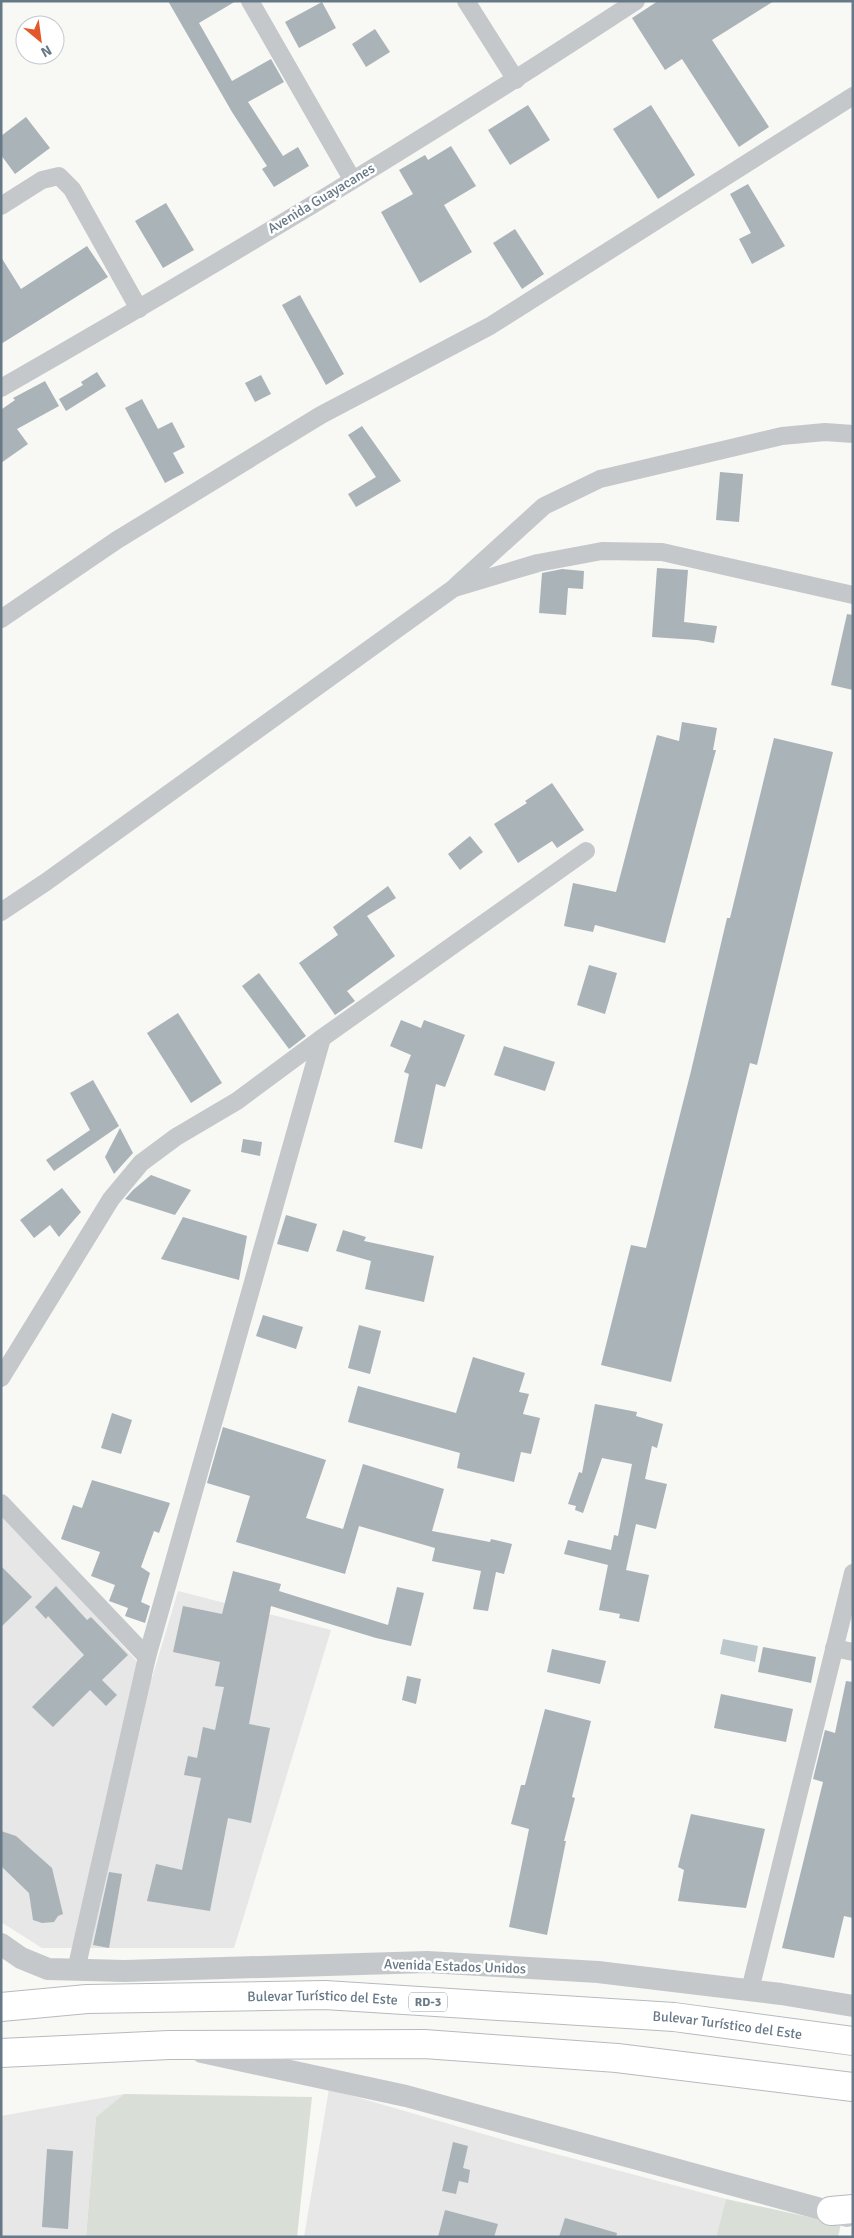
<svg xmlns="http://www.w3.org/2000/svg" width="854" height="2238" viewBox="0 0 854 2238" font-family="Signika,sans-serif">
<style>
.built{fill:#e6e7e6}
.green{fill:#d9dfd6}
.water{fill:#bbc7cb}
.building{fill:#aab3b8}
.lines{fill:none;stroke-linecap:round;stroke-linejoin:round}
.trunk-casing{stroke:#b7babd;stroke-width:30}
.minor{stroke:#c4c8cb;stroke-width:18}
.tertiary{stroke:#c4c8cb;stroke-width:22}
.trunk{stroke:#fff;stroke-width:28}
.labels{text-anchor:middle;stroke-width:5;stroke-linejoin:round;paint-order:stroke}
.shield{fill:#fff;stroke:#95a0aa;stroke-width:1}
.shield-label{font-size:12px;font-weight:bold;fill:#677886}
.street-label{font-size:14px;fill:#677886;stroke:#fff}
</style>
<rect width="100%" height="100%" fill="#f8f8f5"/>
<g class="built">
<polygon points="1,1512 152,1678 178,1591 331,1630 234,1948 42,1948 1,1922"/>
<polygon points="329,2089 518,2144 726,2199 716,2237 304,2237"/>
<polygon points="124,2094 96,2117 86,2237 1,2237 1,2116"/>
</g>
<g class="green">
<polygon points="124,2094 312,2097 297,2237 86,2237 96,2117"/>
<polygon points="726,2199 841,2224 838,2237 716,2237"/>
</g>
<polygon class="water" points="723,1639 758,1646 755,1662 720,1654"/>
<g class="building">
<polygon points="168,1 236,1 199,23 232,81 271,59 284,82 248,102 283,156 298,147 309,166 274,187 262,169 267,166 232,112"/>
<polygon points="658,1 774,1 712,40 769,127 739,147 682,59 665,70 632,18"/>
<polygon points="322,2 336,28 299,48 285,22"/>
<polygon points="375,29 390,52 366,67 352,44"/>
<polygon points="528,105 550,140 510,165 488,130"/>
<polygon points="651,105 695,175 658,199 613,129"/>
<polygon points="26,117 50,148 15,174 1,155 1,136"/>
<polygon points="451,146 476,186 444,205 472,252 420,283 381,212 413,194 399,170 425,155 428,160"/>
<polygon points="748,184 785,246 752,264 739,239 751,233 730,194"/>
<polygon points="166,203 194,250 163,268 135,221"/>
<polygon points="515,229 544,274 522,289 493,243"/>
<polygon points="87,246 108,277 1,344 1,257 21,289"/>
<polygon points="300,295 344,374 326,385 282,305"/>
<polygon points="97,372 106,386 66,411 59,399 83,385 81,382"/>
<polygon points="261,375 271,394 255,402 245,383"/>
<polygon points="45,381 59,406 17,429 28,444 1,463 1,407 2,409 15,400 13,398"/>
<polygon points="142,399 158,429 172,422 185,447 173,453 184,473 165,483 125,408"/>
<polygon points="362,426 401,481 356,507 348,494 376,477 348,435"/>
<polygon points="720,472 743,474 739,522 716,520"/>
<polygon points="657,568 688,570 684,622 717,626 714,643 697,640 652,637"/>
<polygon points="562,569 584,571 583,589 568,588 566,615 539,613 542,573"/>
<polygon points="847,614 853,615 853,690 831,685"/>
<polygon points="682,722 717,728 713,750 716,750 665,943 595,925 593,932 564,926 573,883 616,892 657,735 679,741"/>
<polygon points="774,738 833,752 757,1065 750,1063 671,1382 601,1365 631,1245 646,1248 691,1071 727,918 730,918"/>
<polygon points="552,783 584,830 557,848 552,841 518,863 494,824 527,803 525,801"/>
<polygon points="470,836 483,852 460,870 448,854"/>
<polygon points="388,886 396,898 367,916 395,956 347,991 355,1001 335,1015 299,963 338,935 333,927"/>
<polygon points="589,965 617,973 605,1014 577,1005"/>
<polygon points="259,973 306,1036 289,1049 242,986"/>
<polygon points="178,1013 222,1083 191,1103 147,1033"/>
<polygon points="401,1020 421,1028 424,1020 465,1035 445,1087 436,1084 422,1149 394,1142 409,1074 404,1072 411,1055 390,1046"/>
<polygon points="504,1046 555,1062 545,1091 494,1075"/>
<polygon points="93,1080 119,1126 54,1171 46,1160 90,1130 70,1093"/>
<polygon points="120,1128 133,1153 114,1174 105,1157"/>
<polygon points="243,1139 262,1142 260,1156 241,1152"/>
<polygon points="151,1175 191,1190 175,1215 125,1199 133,1190"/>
<polygon points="62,1188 81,1212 59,1237 50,1225 34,1238 20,1220"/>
<polygon points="286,1215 317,1224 308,1252 277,1244"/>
<polygon points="183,1217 247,1236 239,1280 161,1259"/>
<polygon points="343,1230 366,1237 364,1241 434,1256 424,1302 365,1289 371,1261 336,1251"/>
<polygon points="263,1315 303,1327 296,1349 256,1336"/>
<polygon points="359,1325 381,1331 370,1374 348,1368"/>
<polygon points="473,1357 525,1373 519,1392 529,1394 523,1414 540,1418 531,1454 521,1452 514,1482 457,1468 460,1453 348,1422 358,1386 456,1413"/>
<polygon points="595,1404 637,1412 636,1416 663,1424 657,1448 652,1446 645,1479 667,1484 656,1529 636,1524 626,1570 649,1575 639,1622 619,1618 620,1614 599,1610 608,1565 564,1554 568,1540 611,1550 614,1535 618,1536 632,1464 602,1458 583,1513 575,1510 576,1506 568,1504 579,1472 582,1473"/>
<polygon points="112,1413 132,1420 121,1454 101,1448"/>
<polygon points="223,1427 326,1460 306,1518 343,1529 363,1464 444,1489 432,1531 490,1542 491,1539 512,1544 504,1574 496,1572 488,1611 473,1609 481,1571 432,1561 435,1548 359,1526 345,1574 236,1542 250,1496 207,1483"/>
<polygon points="92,1480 170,1503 159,1533 154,1531 141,1567 150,1573 141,1602 150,1606 145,1623 125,1616 128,1608 109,1601 115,1585 91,1576 100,1552 61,1539 73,1505 82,1508"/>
<polygon points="1,1566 32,1597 1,1627"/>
<polygon points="233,1571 281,1584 279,1591 388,1625 397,1587 424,1593 411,1646 376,1638 271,1606 249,1724 270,1728 251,1823 228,1818 210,1911 147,1901 156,1864 182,1870 201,1778 184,1775 188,1756 197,1758 203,1727 215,1730 224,1687 215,1686 220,1662 173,1652 183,1606 222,1614"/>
<polygon points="56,1586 87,1620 91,1617 128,1655 102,1680 117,1695 106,1706 90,1690 53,1727 32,1707 84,1655 48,1616 46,1619 35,1607"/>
<polygon points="763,1647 816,1657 811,1683 758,1672"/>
<polygon points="552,1649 606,1661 600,1684 547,1672"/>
<polygon points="407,1676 421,1679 416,1704 402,1700"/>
<polygon points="846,1681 853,1682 853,1918 844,1916 834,1958 782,1948 823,1782 813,1779 825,1730 835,1733"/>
<polygon points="721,1694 793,1709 786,1742 714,1728"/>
<polygon points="545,1709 591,1721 572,1797 575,1798 564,1841 566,1841 547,1935 509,1927 529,1829 511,1824 521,1785 525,1785"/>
<polygon points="691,1814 765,1829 746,1908 678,1901 684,1870 678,1867"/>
<polygon points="1,1831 16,1836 52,1868 63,1914 58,1916 54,1922 42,1923 33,1920 29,1893 1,1866"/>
<polygon points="109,1872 122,1874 109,1948 93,1945"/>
<polygon points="453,2142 468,2146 463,2168 470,2170 468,2183 459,2181 456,2194 442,2191"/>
<polygon points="47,2149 73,2151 68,2229 42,2227"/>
<polygon points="445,2210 498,2224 494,2237 438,2237"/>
<polygon points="565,2218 617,2233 616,2237 559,2237"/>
</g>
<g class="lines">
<g class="trunk-casing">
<g id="trunk">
<path id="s1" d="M1 2007 87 1999 325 1995 674 2017 853 2041"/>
<polyline points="1,2053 169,2045 424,2044 617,2058 853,2087"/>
<polyline points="831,2211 853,2209"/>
</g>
</g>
<g class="minor">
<polyline points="250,1 352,179"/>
<polyline points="466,1 516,80"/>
<polyline points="1,206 42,180 59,176 72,189 139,309"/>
<path d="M1 388C216 265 429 137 636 1"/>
<polyline points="456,586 544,506 600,479 782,436 825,432 853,434"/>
<polyline points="1,619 117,540 321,415 490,326 853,96"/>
<polyline points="1,912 46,882 454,588 538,563 602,551 662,552 853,595"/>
<polyline points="1,1378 111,1199 141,1163 176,1137 237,1101 322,1038 586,851"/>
<polyline points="1,1503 147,1657"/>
<polyline points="834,1648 853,1652"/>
<polyline points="76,1970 147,1657 322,1038"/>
<polyline points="750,1990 853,1573"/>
</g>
<g class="tertiary">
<polyline points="1,1944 21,1958 48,1969 125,1971 427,1962 598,1972 781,1994 853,2006"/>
<polyline points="202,2052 406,2096 847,2216"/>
</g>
<use href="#trunk" class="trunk"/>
</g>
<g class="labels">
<rect class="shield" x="409" y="1992.5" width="38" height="19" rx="4"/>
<g class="shield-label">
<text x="428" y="2006">RD-3</text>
</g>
<g class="street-label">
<text transform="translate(321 198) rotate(-31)" y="5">Avenida Guayacanes</text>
<text transform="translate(455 1966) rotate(2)" y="5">Avenida Estados Unidos</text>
<text dy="5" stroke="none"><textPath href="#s1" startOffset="322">Bulevar Turístico del Este</textPath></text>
<text dy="5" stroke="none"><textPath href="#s1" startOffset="728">Bulevar Turístico del Este</textPath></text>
</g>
</g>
<rect width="854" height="2238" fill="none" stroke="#677886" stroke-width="5"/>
<g transform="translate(40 40) rotate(151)"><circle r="24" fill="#ffffff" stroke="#c2c9cf"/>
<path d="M0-4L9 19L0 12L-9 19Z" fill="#e2582b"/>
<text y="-8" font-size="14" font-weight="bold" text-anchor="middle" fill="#677886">N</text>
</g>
</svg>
